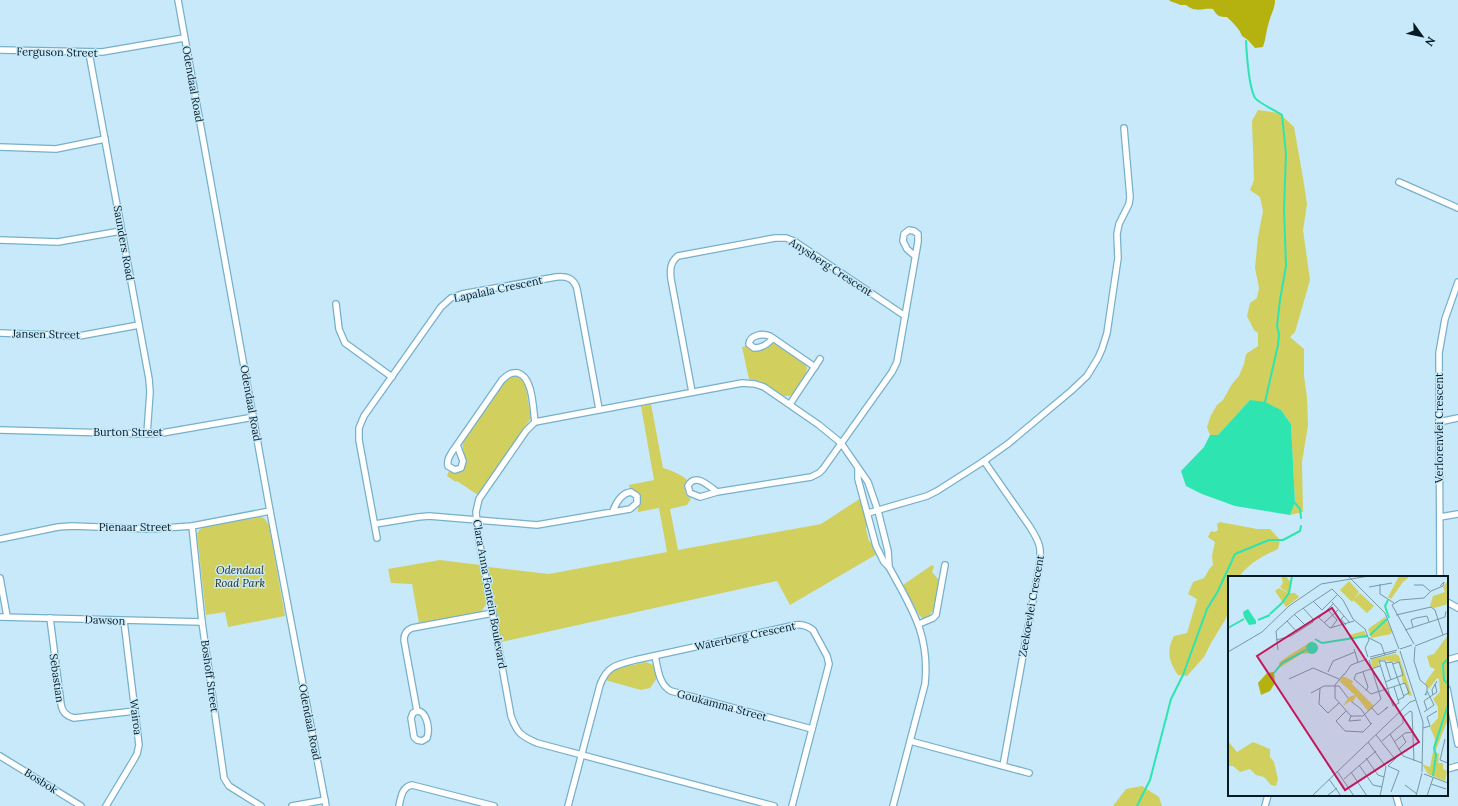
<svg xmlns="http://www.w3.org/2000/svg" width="1458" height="806" viewBox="0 0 1458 806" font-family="Lora,serif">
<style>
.green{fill:#d1cf5e}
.forest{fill:#b5b10e}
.water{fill:#2ee4b1}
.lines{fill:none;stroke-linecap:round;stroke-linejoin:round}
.stream{stroke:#2ee4b1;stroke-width:2}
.minor-casing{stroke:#77b0ca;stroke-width:8}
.minor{stroke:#fff;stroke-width:5.5}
.labels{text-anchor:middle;stroke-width:3;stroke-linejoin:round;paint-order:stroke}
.street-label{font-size:11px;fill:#041b25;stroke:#c7e9f9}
.park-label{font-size:11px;font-style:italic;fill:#2d2d16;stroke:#c7e9f9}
.inset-river{fill:none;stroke:#2ee4b1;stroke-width:2}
.inset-road{fill:none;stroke:#7997a4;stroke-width:1}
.view{fill:#c2185b;fill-opacity:0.15;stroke:#c2185b;stroke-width:2}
.inset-edge{fill:none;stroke:#041b25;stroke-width:2}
</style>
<rect width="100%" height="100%" fill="#c7e9f9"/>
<g class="green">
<polygon points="1258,110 1279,113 1294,127 1303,178 1307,204 1303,230 1310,280 1295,332 1290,337 1304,349 1304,376 1307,398 1308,425 1302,462 1303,512 1290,515 1295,503 1291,424 1281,410 1250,400 1218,435 1210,435 1207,427 1211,415 1217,405 1223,400 1232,384 1239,376 1244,364 1246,354 1258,346 1258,333 1254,330 1247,316 1250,303 1257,298 1259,288 1255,268 1258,237 1263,211 1260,197 1250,190 1254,180 1252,121"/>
<path d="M771 344H775L805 364 807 368 806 373 793 394 789 396H784L762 382 749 379 742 347 746 346C754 355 763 349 771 344Z"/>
<path d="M512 376 520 377 525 383 531 418 478 495 457 481 456 482 447 476 449 471 457 472C472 466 461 453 463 442L506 380Z"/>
<path d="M651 404 663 468C669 469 684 476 687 480 683 487 684 494 691 499L687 505 670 509 678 550 821 524 861 498 868 523 866 529 869 541 874 546 877 554 790 605 777 581 501 642 488 567 549 574 667 552 659 508 638 512C637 502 645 494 630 489L629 485 654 480 641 406Z"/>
<polygon points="259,517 264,518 269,525 285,616 228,627 225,612 206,615 197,534 199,530 204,527"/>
<path d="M1220 522 1257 529H1270L1280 540 1278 549C1263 556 1249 563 1239 577H1229V611L1225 620 1211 643 1204 657 1187 676 1178 675C1169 662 1166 651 1174 636L1187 633 1197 599 1188 594 1193 582 1204 578 1210 568 1213 565 1212 556 1215 542 1208 537 1211 531 1215 532 1218 530 1217 524Z"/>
<polygon points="440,560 480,565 487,603 481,612 419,623 412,584 391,583 388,569"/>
<path d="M932 565 934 567 932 572 939 580C937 592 937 618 922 618L919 615 903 585Z"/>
<polygon points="646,662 653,665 657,678 650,688 641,690 605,680 611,671 615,669"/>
<polygon points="1142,786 1159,797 1162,806 1113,806 1126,789"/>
</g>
<path class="forest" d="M1169 0H1275C1275 8 1271 14 1269 22 1266 30 1266 39 1263 47L1255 48 1248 40 1242 36C1240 29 1232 22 1227 17 1219 17 1217 16 1213 9 1201 8 1196 13 1186 5H1180C1176 2 1172 3 1169 0Z"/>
<polygon class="water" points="1250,400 1265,402 1281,410 1291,424 1295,503 1290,515 1235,506 1202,494 1186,486 1181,471 1204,447 1210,435 1218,435"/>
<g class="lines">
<g class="stream">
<path d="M1246 41C1247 56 1248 85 1255 98 1259 103 1276 111 1282 115L1286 154 1284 209 1286 266 1280 300 1277 326 1279 334 1278 345 1265 402"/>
<polyline points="1295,503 1300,509 1301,518"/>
<polyline points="1137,806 1150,780 1171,699 1183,675 1207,609 1218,591 1235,554 1269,540 1283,540 1300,531 1301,526"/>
</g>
<g class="minor-casing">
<g id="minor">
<polyline points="178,0 270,511 326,806"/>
<polyline points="0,50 102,52 184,38"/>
<polyline points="89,53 149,379 150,392 147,434"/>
<polyline points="0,147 56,149 105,139"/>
<polyline points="1399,182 1458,208"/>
<polyline points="0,240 58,242 121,231"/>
<polyline points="336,304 339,329 345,343 392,377"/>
<polyline points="0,333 79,336 139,325"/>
<path d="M773 338C767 345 762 348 754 348L749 344C750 335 762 333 770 336L815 367"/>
<path d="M692 392 671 279C670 270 670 262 678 256L775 238H786L794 241 905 316"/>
<polyline points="790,404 820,359"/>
<polyline points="1439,422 1458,418"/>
<polyline points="0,430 147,434 162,433 254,417"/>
<path d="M457 445 463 461 461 468 455 470 448 466C447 460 449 457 452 452L502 380C507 375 511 372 518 373 533 377 533 409 535 422"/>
<path d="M984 461 1030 527C1040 543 1042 548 1039 567L1003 766"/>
<path d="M858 469V479L876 546 884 562 889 567C912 609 930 635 925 684L893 806"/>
<path d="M717 492C709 486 695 472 688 486L690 493 700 497 717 492 811 477 819 473 823 469 892 372 897 362 918 242V234L914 231 909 230 904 234 903 241 907 249 915 256"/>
<polyline points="868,513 927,496 937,491 984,461 1009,443 1071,391 1087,376 1098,358 1102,349 1107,333 1118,258 1117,234 1119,224 1129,204 1130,197 1124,128"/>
<polyline points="1440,517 1458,514"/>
<path d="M375 524 418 517 429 516 537 525 630 509 637 503V496L631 492C621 493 616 503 613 511"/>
<polyline points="192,526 202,622 224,778 229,786 261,806"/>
<path d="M377 538 359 440V428L364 416 441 307 451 298 462 294 556 277C567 276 574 278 577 289L599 409"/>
<polyline points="0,539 58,527 72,526 150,529 192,526 270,511"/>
<polyline points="1440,577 1439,353 1445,319 1458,282"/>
<polyline points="0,578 7,616"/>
<polyline points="1447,602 1458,608"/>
<polyline points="0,617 202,622"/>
<path d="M50 618 61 704C62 712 66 716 74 718L135 711"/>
<polyline points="919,624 933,618 936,615 945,565"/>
<path d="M655 656C658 669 659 685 671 691L812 729"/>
<polyline points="1447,660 1458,657"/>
<polyline points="1447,689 1458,744"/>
<path d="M417 711 404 640C404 634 407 630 412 628L493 613"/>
<path d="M417 711C427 711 430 729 427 738L422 741 417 740 414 737 411 718 413 713Z"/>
<polyline points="910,741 1029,773"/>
<polyline points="0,756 81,806"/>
<polyline points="1447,769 1458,766"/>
<polyline points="1396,795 1399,806"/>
<polyline points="106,806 133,761 137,754 139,745 124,621"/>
<polyline points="292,806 325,800"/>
<path d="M399 806C401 797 402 787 412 785L494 806"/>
<path d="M568 806 600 685C607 666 616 665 635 660L791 626C799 624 805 624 813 630L827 656 829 664 792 806"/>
<path d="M774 806 537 743C521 736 517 733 511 716L478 535 476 512 479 499 526 431 535 422 742 383 755 384 764 387 819 425 841 443 868 482 878 511 888 551 889 567"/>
<polyline points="1265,806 1268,795"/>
</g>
</g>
<use href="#minor" class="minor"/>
</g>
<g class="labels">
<g class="street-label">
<text transform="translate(57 52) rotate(1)" y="4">Ferguson Street</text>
<text transform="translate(193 84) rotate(80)" y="4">Odendaal Road</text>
<text transform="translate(124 243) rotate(80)" y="4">Saunders Road</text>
<text transform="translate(831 267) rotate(33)" y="4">Anysberg Crescent</text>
<text transform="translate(498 289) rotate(-12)" y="4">Lapalala Crescent</text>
<text transform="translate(46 334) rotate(1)" y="4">Jansen Street</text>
<text transform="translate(251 403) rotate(80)" y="4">Odendaal Road</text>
<text transform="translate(1439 428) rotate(-90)" y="4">Verlorenvlei Crescent</text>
<text x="128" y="436">Burton Street</text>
<text x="135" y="531">Pienaar Street</text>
<text transform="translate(490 594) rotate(80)" y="4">Clara Anna Fontein Boulevard</text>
<text transform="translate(1031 606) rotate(-80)" y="4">Zeekoevlei Crescent</text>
<text transform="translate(105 620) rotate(2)" y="4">Dawson</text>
<text transform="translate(745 636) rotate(-12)" y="4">Waterberg Crescent</text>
<text transform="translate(210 676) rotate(82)" y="4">Boshoff Street</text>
<text transform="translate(57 678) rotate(82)" y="4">Sebastian</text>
<text transform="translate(722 705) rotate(15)" y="4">Goukamma Street</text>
<text transform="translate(136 717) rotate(83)" y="4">Wairoa</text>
<text transform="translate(310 722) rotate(79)" y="4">Odendaal Road</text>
<text transform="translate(41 781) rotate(32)" y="4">Bosbok</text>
</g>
<g class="park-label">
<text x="240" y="574">Odendaal<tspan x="240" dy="13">Road Park</tspan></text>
</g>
</g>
<g transform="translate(1228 576)">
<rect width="220" height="220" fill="#c7e9f9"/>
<path d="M53 0H58L63 7 61 17H67L71 21 58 31 47 15 51 12 58 16 60 17 52 11 55 7ZM171 0H182L175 6 163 23 160 21ZM220 4V28L206 32 202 30 205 20 217 16 215 11ZM121 5 131 16 124 26 112 14ZM132 17 146 30 139 37 125 24ZM157 41 164 55 163 58 143 62 140 53ZM136 55 139 62H121V59ZM220 59V143L207 176 211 178 210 187H215V193L219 195 217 205 200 198 194 188 202 191 205 176 207 163 202 151 210 142V131L205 123 212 116 211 103 209 102 201 113 197 107 207 93 202 91 199 80 206 78ZM86 64 78 72 84 77 73 78 51 92V87L57 82ZM168 78 171 80 184 120 180 119 178 108H175L172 87 155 84 150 86 151 90 144 92 143 83ZM115 100 125 105 124 108 146 130 140 135 128 120 124 127 122 125 115 130 121 121 127 119 111 105ZM0 165 9 176 25 166 42 173V181L46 186 50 203 48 210 43 209 36 201 28 199 22 193 12 196 5 190H0Z" fill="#d1cf5e"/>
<path d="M46 96 47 107 42 115 33 119 30 107 39 97Z" fill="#b5b10e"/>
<path d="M20 33 28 45V48L21 49 16 41 15 36ZM78 72a6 6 0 1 1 12 0a6 6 0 1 1-12 0Z" fill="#2ee4b1"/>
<path class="inset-river" d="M160 24 157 30 161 42M54 27 61 17 64 0M42 38 54 27M30 44 42 39M0 52 16 43M142 59 159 43M87 63 94 67 139 60M220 83 215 88 216 104 220 108M46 97 54 87 78 74M205 200 208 179 206 172 220 129"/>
<path class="inset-road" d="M120 0 157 37 171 73M152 8V18L166 27M186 9H195L202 15M141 11 164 7M85 25 94 34 110 18M104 26 122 47M100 34 109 44 103 52M66 38 78 50M168 39 203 31 207 34 215 59M89 40 102 52 126 45M116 40 113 43 118 49M91 42 105 28M59 45 69 56M96 47 110 34M185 51 183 44 188 42 199 40 201 46M177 54 217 41 218 35M141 62 153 68 157 79M48 64 63 60 85 46V43L75 32M186 68 164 29 172 24 196 22 203 15 215 10 216 6 212 10M187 70 220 57M187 71 186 85 192 104 199 110V115M126 73 130 86M172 73 184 69M50 74 48 55 68 37 104 13 115 24 125 43 137 53 141 64 137 72 140 81M172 75 195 146 194 196M0 76 34 56 61 30 93 8 141 0M142 81 169 74M142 83 168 76M157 87 164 86 176 121 170 124M152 90 128 98 126 103 143 118 177 107 181 117 175 120M100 96 105 85 127 76M135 96 140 111 138 115M116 98 107 109V122L123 140H135L153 123 141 84M116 99 123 89 139 83M61 103 85 92 111 103M163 104 157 85H151L165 130 171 127 166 111M157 106 175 99 171 86 165 88M92 112 91 128 100 137 111 127M83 117 96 110H111L120 122M205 119 204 114 209 105M124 126 133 133 143 148M144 132 150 139 160 131 157 133M199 134 196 125 209 116 207 108M118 135 108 145 117 155 135 156 144 147M196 136 206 129 199 115 197 119 199 118M123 140 121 145 133 144M175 141 182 135 184 136 186 185M195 152 202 150 199 141 209 135M162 158 175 180 194 187M148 159 167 183M217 163 212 184 220 187M154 165 175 147V141L171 137M140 166 158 191 152 220M166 166 177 157 186 156M171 173 178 166 174 159M138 182 150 199 156 201M131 189 145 209 154 211M160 190 171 195 163 216M160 190 173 177M109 195 126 220M123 196 139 220M196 198 220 207M101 203 113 220M116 203 148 175M203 208 218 213M177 209 189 218M84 220 182 126 188 124M99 220 109 212M188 220 194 197M199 220 205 202"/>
<path class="view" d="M104 32 191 166 117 214 29 80Z"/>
<rect width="220" height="220" class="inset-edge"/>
</g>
<g transform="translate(1422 36) rotate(123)" stroke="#c7e9f9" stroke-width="3" paint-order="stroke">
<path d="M0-3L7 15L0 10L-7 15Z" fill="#041b25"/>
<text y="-6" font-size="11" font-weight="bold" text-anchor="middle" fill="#041b25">N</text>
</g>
</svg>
